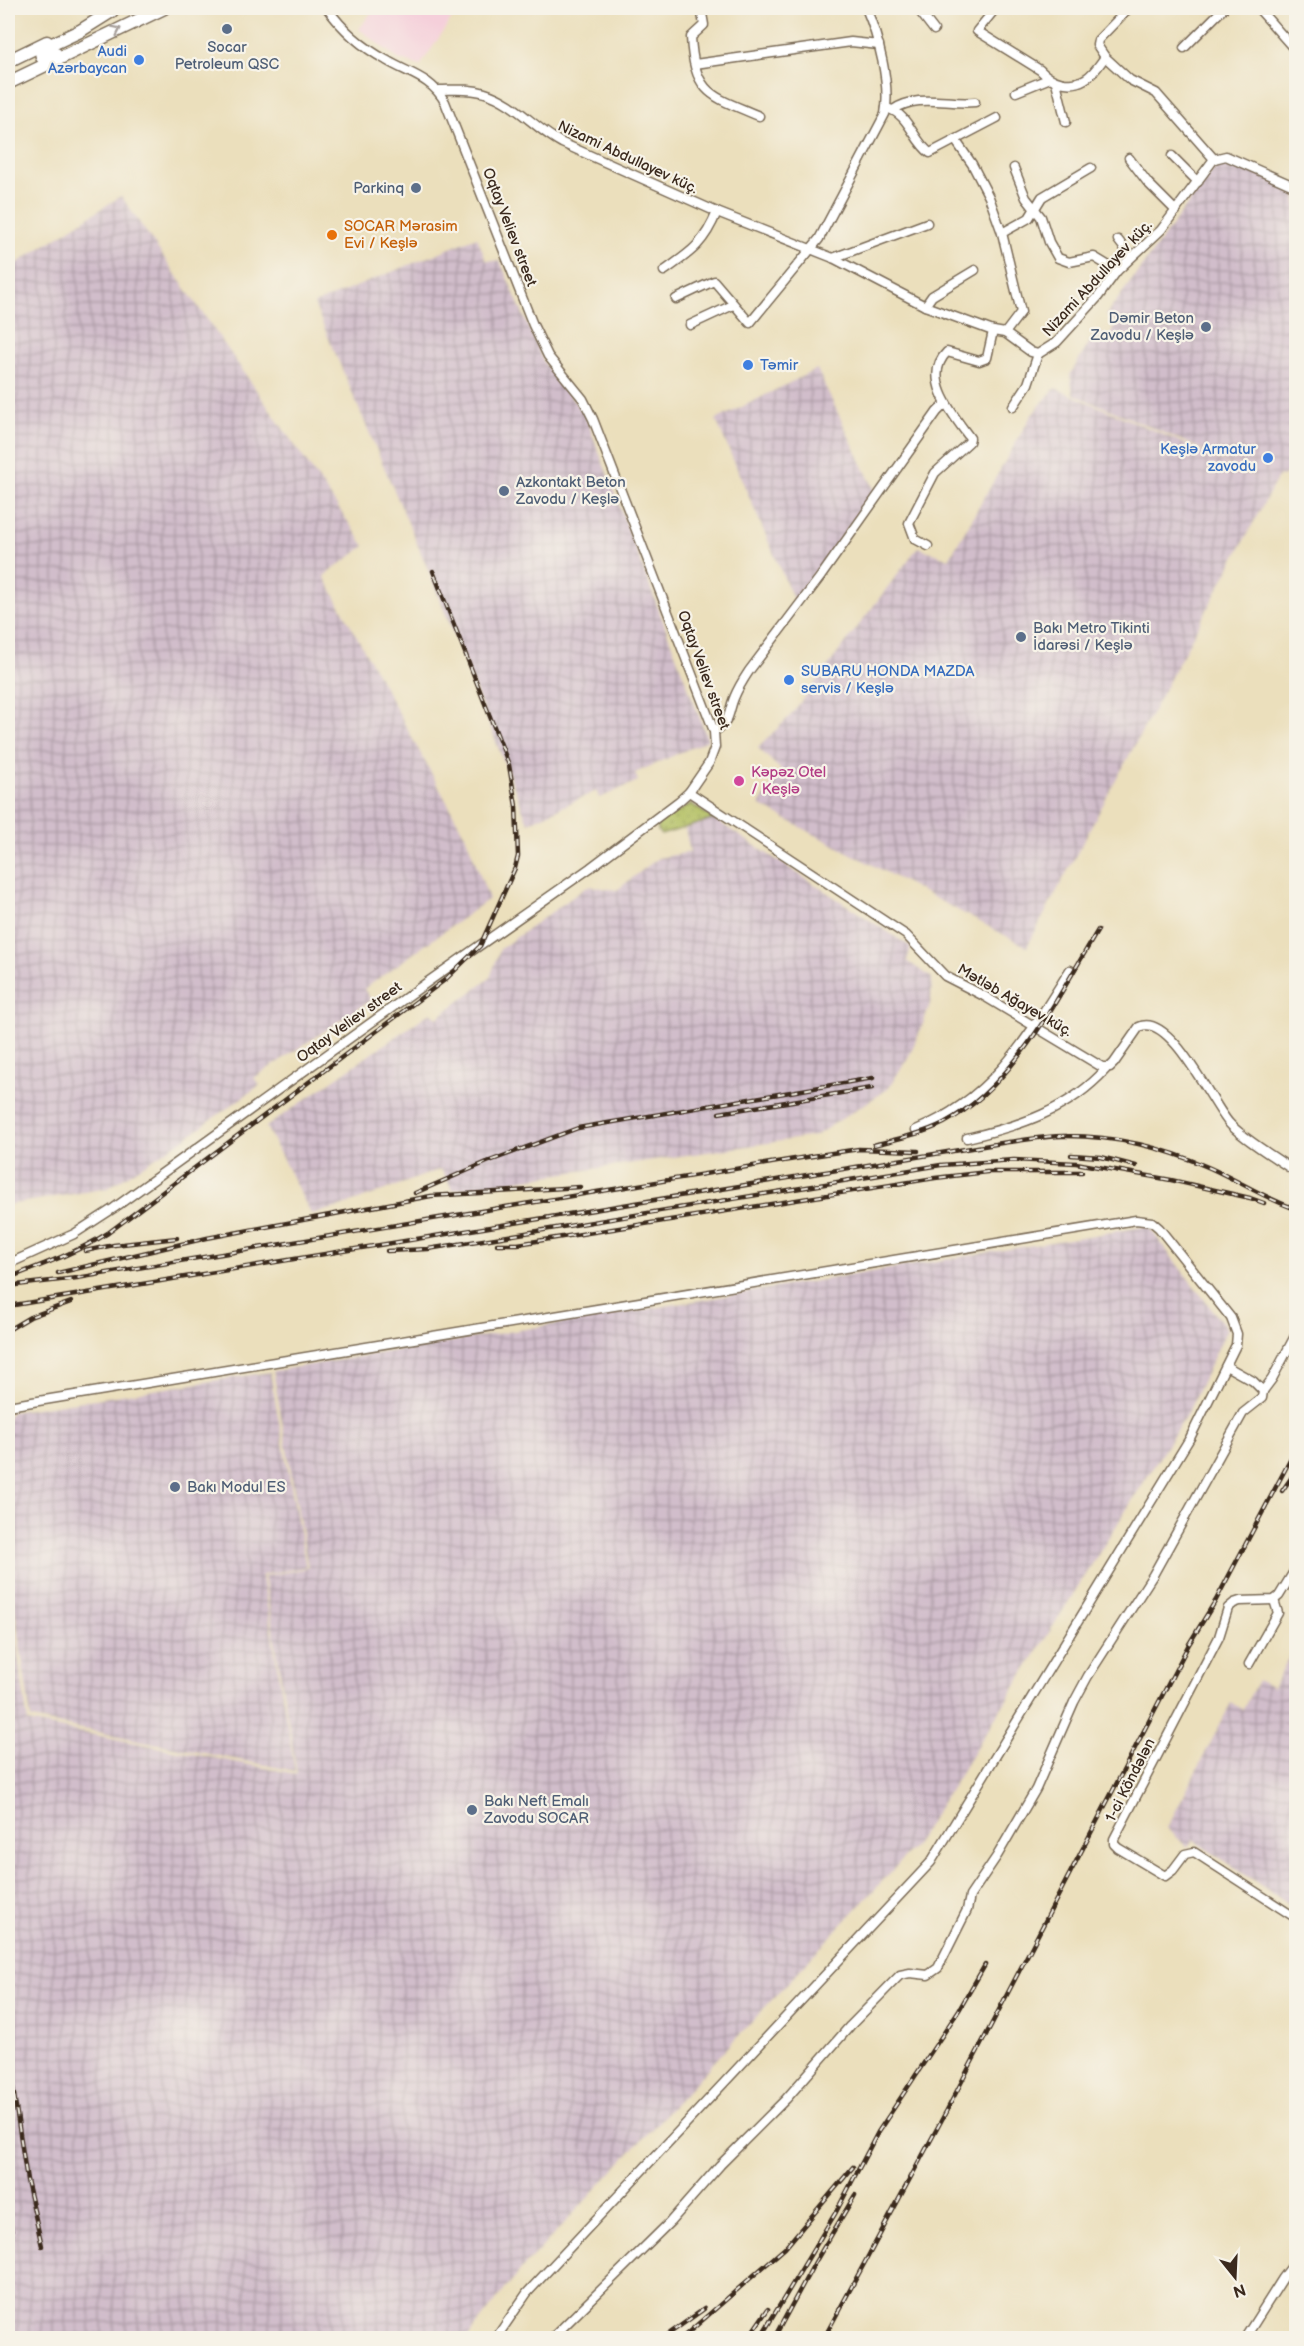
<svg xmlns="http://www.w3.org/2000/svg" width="1304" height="2346" viewBox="0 0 1304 2346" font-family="'Balsamiq Sans',sans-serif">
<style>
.built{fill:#f5cfda}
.industrial{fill:url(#industrial-grid)}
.grass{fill:url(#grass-dots);stroke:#767440;stroke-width:1.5}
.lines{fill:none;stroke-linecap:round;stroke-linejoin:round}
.minor-casing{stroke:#796955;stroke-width:11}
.primary-casing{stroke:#796955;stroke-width:15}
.minor{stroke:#fff;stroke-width:8}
.primary{stroke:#fff;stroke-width:12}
.rail-casing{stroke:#3b2a1e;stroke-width:4.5}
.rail{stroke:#f7f3e8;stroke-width:2;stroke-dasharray:7;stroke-linecap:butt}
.oneway{stroke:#a79f9a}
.service-dot{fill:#5c6f8a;stroke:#f7f3e8;stroke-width:2}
.shop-dot{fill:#3f7fe0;stroke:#f7f3e8;stroke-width:2}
.food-dot{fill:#e8710a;stroke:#f7f3e8;stroke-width:2}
.hotel-dot{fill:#d1479c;stroke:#f7f3e8;stroke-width:2}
.labels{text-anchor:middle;stroke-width:4.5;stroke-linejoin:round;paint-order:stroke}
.service-label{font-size:15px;fill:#4e5e75;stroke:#f7f3e8;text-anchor:start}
.shop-label{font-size:15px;fill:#366cbe;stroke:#f7f3e8;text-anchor:end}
.street-label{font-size:15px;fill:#3b2a1e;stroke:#f7f3e8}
.food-label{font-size:15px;fill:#c56008;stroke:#f7f3e8;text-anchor:start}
.hotel-label{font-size:15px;fill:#b23c85;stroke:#f7f3e8;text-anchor:start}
</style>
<defs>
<pattern id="industrial-grid" width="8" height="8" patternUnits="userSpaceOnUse" patternTransform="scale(1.5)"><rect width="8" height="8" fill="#d1bdcb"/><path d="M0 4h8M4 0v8" fill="none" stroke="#ab9aa4"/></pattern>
<pattern id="grass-dots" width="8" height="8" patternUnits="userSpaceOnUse" patternTransform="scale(1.5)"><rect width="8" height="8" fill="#b2bf61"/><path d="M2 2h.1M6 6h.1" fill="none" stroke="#929b4f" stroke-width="1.8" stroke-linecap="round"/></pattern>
</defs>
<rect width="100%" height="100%" fill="#f7f3e8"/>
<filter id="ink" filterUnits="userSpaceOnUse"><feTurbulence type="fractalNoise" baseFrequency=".0167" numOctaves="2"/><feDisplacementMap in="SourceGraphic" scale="12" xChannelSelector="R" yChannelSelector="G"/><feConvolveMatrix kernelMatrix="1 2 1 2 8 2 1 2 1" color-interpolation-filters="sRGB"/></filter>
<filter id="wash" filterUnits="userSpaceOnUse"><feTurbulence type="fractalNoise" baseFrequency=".008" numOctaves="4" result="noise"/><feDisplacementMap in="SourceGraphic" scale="24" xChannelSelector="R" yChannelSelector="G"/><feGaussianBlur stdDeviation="1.35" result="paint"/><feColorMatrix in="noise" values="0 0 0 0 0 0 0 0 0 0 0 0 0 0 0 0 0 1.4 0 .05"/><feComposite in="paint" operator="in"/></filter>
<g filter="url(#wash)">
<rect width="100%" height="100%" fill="#ebdfbc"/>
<polygon class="built" points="375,8 459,8 420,66 398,59 359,29"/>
<g class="industrial">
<polygon points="1221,159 1296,189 1296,456 1290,470 1282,477 1279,476 1273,486 1027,947 759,805 781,770 758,748 791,715 918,547 949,559 1031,416 1055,388 1190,446 1266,484 1190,444 1073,394 1070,375 1094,335 1099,332 1109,337 1117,322 1106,315"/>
<polygon points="121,196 365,546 324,576 466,837 489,899 364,989 371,1000 254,1078 260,1085 181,1141 108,1188 8,1205 8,269"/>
<polygon points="477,237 486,260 500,261 544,363 585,415 708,740 635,773 638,781 600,798 596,791 528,823 427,567 314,304"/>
<polygon points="817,369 875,491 794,601 716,420"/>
<polygon points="714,819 911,947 907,961 932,978 931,1001 923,1024 909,1056 888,1089 815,1136 453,1190 441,1169 340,1207 311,1214 266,1127 431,1012 437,1018 490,978 500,949 588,886 617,890 658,858 690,852 685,829"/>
<polygon points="1148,1226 1227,1329 1188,1412 914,1847 518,2273 467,2338 8,2338 8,1588 28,1722 297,1774 264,1576 308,1568 273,1371"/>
<polygon points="270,1372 306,1567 262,1575 295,1771 31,1719 8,1564 8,1415 11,1414 11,1412"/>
<polygon points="1296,1643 1296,1909 1193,1840 1187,1847 1167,1828 1231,1703 1243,1709 1258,1680 1273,1688"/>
</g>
<polygon class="grass" points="691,804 714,819 661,835 658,831 657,823"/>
</g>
<g filter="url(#ink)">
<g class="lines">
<g class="minor-casing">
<g id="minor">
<path d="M701 8 704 25 691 37C694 95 712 96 759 116"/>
<polyline points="917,8 934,30"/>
<path d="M996 8 977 31 1040 70C1051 82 1070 88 1085 79 1093 75 1100 64 1105 57"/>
<polyline points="1129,8 1098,40 1097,45 1105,57 1130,80 1156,93 1214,159 1226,156 1296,187"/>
<polyline points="1258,8 1296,51"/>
<polyline points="1184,48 1224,8"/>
<polyline points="695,64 851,42 879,45"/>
<polyline points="1056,82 1066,122"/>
<path d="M439 90C454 90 470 88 485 93 515 102 535 129 562 143L717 212 833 258 925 306 993 331 1005 333 1031 352 1038 354 1057 342 1098 297 1117 271 1161 230 1214 159"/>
<polyline points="1016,92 1048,79"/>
<path d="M886 108C909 113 913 141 930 153L997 118"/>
<path d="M893 110C918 93 947 105 975 102"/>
<polyline points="956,141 972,164 989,197 1002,233 1021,312 1005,333"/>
<polyline points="1172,156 1198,182"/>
<polyline points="1129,158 1148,183 1176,211"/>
<polyline points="1014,168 1026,198 1041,217 1049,242 1058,258 1069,262 1094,257 1117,271"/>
<polyline points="1002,233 1029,218 1042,197 1091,168"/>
<polyline points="1118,240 1131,257"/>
<polyline points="833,258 927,223"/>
<path d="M664 271C691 252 704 244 717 212"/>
<path d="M676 299 714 281 750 323 819 239 885 114C891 84 878 36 866 8"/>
<polyline points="925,306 932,296 975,270"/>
<polyline points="690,325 733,305"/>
<polyline points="1013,407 1028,384 1038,354"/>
<path d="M928 546 915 539 909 523 935 473 969 442 970 438C954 416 921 378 947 352L979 361 987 358 993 331"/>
<path d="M714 731C731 723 728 712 734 698 738 688 743 680 749 671L821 576 937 412 945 404"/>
<path d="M689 792 906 935 945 976 984 996 1102 1067H1110L1114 1063 1139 1027C1170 1011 1212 1104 1229 1123 1243 1139 1278 1159 1296 1172"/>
<path d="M916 1130C994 1098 1027 1038 1070 970"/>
<path d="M967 1138C1020 1126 1069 1110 1106 1069"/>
<path d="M8 1264 74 1234 114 1208 429 981 590 868 679 801 689 792 709 763 715 747 714 731 593 419 583 399 548 356 533 325 445 102C431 77 409 74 386 60 362 47 342 29 327 8"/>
<polyline points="1263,1391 1272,1379 1295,1336"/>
<polyline points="8,1406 1136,1220 1152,1222 1159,1228 1231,1318 1237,1334 1236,1345 1190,1438 931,1862 527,2293 496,2338"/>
<polyline points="1296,1568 1279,1596 1274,1600 1240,1601 1234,1603 1228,1608 1219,1637 1114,1839 1114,1844 1118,1848 1165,1876 1173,1870 1185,1854 1194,1852 1296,1918"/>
<polyline points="1249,1664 1278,1613 1274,1600"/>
<polyline points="552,2338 670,2222 720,2165 786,2099 850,2026 900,1975 910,1973 928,1975 938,1968 967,1910 970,1896 997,1856 1036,1789 1074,1702 1088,1676 1153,1575 1243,1413 1262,1398 1263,1391 1253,1381 1226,1366"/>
<polyline points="1245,2338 1283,2278 1296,2261"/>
</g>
</g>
<g class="primary-casing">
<g id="primary">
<polyline points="56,54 46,58 42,57 41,52 46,47 80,31 112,11"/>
<polyline points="8,61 47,42"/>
<polyline points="8,83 164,8"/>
</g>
</g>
<use href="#minor" class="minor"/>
<use href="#primary" class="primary"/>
<g class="rail-casing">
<g id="rail">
<polyline points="719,1113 872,1088"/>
<path d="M874 1145C897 1139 922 1134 944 1123 1015 1086 1058 996 1098 930"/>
<polyline points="1071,1155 1101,1157 1136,1166"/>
<polyline points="415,1193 487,1162 578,1128 873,1078"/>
<polyline points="497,1244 518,1244 935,1178 987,1172 1082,1172"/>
<polyline points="85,1251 114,1245 177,1238"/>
<polyline points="387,1251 428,1249 941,1165 1014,1160 1076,1163 1171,1180 1250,1198 1264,1203"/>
<polyline points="58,1273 207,1238 431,1196 580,1187"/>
<path d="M8 1278C42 1265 76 1253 108 1233L446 979 480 946 515 868 518 856 516 806 509 765 433 571"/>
<polyline points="8,1286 77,1278 819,1155 859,1149 918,1151"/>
<path d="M8 1306 1008 1142C1027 1140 1048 1135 1067 1136 1116 1136 1165 1148 1210 1168 1239 1181 1266 1199 1296 1209"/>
<polyline points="8,1330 30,1317 71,1302"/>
<polyline points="1282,1491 1296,1471"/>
<polyline points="8,2055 27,2180 42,2246"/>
<polyline points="8,2211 12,2235"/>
<polyline points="663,2338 704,2309"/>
<polyline points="682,2338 785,2248 853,2167"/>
<polyline points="748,2338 768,2309"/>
<polyline points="760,2338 836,2212 878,2132 959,2010 985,1965"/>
<polyline points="774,2338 814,2264 855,2195"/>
<polyline points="824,2338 947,2110 1189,1644 1216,1600 1296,1449"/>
</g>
</g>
<use href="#rail" class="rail"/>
</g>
<defs><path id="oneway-chevron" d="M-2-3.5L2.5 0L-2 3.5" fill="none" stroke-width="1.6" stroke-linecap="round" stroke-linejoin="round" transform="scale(1.5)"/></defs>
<use class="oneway" href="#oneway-chevron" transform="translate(117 30) rotate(-26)"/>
</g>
<g class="service-dot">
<circle cx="227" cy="29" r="6"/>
<circle cx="416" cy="188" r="6"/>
<circle cx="1206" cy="327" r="6"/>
<circle cx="504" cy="491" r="6"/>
<circle cx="1021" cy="637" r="6"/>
<circle cx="175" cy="1487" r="6"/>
<circle cx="472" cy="1810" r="6"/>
</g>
<g class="shop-dot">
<circle cx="139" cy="60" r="6"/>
<circle cx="748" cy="365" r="6"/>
<circle cx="1268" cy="458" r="6"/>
<circle cx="789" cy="680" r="6"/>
</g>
<circle class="food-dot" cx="332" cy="235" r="6"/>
<circle class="hotel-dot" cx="739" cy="781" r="6"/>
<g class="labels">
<g class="service-label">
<text x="227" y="52" text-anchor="middle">Socar<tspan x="227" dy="17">Petroleum QSC</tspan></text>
<text x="404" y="193" text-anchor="end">Parkinq</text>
<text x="1194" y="323" text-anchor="end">Dəmir Beton<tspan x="1194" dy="17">Zavodu / Keşlə</tspan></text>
<text x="516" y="487">Azkontakt Beton<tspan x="516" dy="17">Zavodu / Keşlə</tspan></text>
<text x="1033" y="633">Bakı Metro Tikinti<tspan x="1033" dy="17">İdarəsi / Keşlə</tspan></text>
<text x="187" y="1492">Bakı Modul ES</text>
<text x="484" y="1806">Bakı Neft Emalı<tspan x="484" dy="17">Zavodu SOCAR</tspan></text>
</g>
<g class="shop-label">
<text x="127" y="56">Audi<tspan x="127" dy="17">Azərbaycan</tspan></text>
<text x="760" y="370" text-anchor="start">Təmir</text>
<text x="1256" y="454">Keşlə Armatur<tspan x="1256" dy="17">zavodu</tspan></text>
<text x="801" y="676" text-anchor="start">SUBARU HONDA MAZDA<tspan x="801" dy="17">servis / Keşlə</tspan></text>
</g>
<g class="street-label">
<text transform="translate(628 157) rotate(25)" y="5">Nizami Abdullayev küç.</text>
<text transform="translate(510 227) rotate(69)" y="5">Oqtay Veliev street</text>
<text transform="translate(1097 278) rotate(-47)" y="5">Nizami Abdullayev küç.</text>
<text transform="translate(704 670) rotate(70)" y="5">Oqtay Veliev street</text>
<text transform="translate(1015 1000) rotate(30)" y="5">Mətləb Ağayev küç.</text>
<text transform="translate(349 1022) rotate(-36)" y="5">Oqtay Veliev street</text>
<text transform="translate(1130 1780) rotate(-63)" y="5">1-ci Köndələn</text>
</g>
<g class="food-label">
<text x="344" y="231">SOCAR Mərasim<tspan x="344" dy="17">Evi / Keşlə</tspan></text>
</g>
<g class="hotel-label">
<text x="751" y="777">Kəpəz Otel<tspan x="751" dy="17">/ Keşlə</tspan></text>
</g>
</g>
<rect width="1304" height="2346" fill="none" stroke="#f7f3e8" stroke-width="30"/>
<g transform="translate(1235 2277) rotate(162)" stroke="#f7f3e8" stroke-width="4.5" paint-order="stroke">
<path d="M0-4.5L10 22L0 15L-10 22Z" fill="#3b2a1e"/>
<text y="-9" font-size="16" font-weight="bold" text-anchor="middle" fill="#3b2a1e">N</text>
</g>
</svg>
